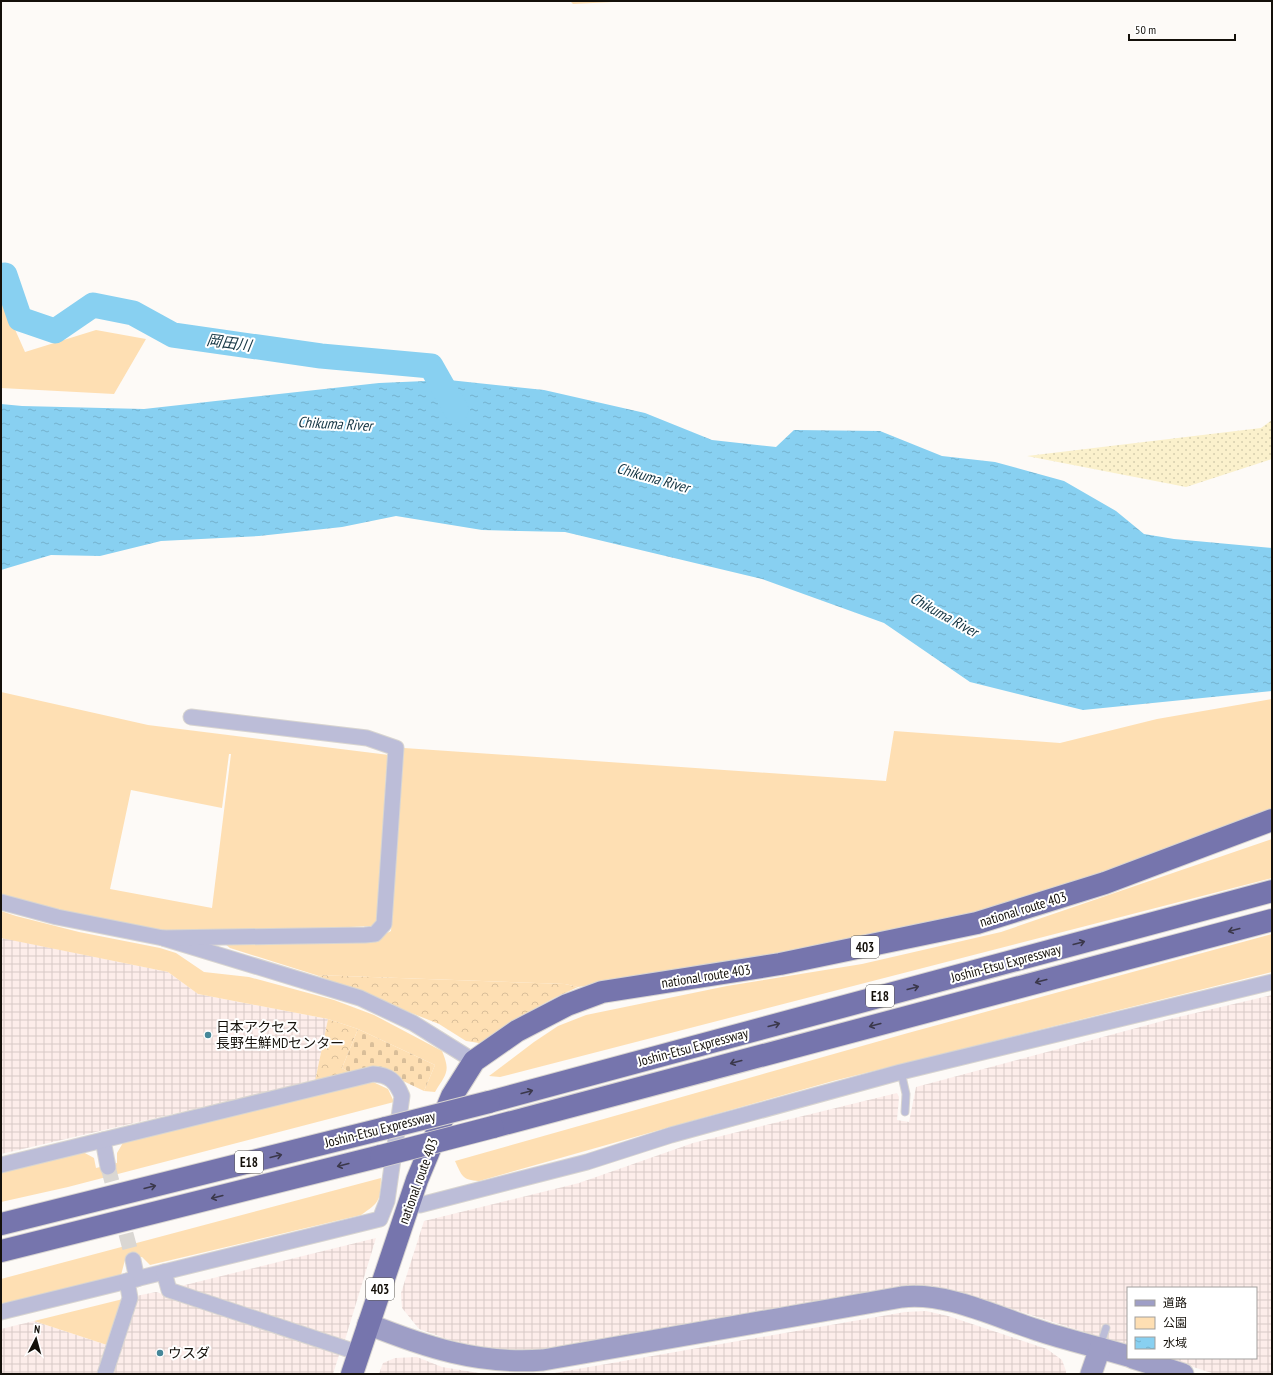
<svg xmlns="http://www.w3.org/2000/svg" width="1273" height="1375" viewBox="0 0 1273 1375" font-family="'PT Sans Narrow','Noto Sans JP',sans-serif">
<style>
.industrial{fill:url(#industrial-grid)}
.green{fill:#fedfb3;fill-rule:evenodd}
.forest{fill:url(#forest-crowns)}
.sand{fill:url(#sand-dots)}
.cemetery{fill:url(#cemetery-stones)}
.water{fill:url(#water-ripples)}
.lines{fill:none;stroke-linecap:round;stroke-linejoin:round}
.river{stroke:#88d0f1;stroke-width:25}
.street-tunnel{stroke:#dad7d3;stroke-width:15;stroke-dasharray:15 8;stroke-linecap:butt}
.lane-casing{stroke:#d8d5d1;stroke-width:9}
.street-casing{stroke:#d8d5d1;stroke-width:17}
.secondary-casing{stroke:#d8d5d1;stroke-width:23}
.highway-casing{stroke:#d8d5d1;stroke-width:24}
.lane{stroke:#bcbdd8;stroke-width:7}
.street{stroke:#bcbdd8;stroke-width:15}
.secondary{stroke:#9e9ec6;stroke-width:21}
.highway{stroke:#7675ad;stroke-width:22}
.highway-bridge-casing{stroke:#d8d5d1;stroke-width:24;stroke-linecap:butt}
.highway-bridge{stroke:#7675ad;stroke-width:22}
.oneway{stroke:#3b384b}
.poi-dot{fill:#468799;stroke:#fff;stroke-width:1.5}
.labels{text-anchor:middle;stroke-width:4;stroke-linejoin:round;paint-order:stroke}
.shield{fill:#fff;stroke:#5a5854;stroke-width:1}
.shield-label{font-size:13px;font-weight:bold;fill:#14100a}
.street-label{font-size:14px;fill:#14100a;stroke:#fff}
.poi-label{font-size:14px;fill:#14100a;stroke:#fff;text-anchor:start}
.water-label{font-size:15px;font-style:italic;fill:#143543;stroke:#fff}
</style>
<defs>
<pattern id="industrial-grid" width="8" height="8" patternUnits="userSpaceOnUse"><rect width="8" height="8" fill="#fdedea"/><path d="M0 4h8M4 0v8" fill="none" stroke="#d8cac7"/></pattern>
<pattern id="forest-crowns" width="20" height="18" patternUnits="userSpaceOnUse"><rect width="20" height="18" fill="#fedfb3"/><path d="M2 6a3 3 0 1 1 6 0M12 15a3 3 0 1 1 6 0" fill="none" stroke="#d9be99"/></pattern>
<pattern id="sand-dots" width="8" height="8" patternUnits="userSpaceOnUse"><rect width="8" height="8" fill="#fbf1cc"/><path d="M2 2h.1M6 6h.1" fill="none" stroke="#d6ceae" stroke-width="1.8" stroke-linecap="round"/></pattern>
<pattern id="cemetery-stones" width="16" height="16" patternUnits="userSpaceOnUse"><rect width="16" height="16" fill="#fedfb3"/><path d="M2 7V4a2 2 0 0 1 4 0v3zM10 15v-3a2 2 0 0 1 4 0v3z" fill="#d9be99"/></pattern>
<pattern id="water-ripples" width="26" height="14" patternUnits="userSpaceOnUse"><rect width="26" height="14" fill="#88d0f1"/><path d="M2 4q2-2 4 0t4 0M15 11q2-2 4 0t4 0" fill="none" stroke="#74b2cd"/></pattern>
</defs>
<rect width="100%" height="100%" fill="#fdfaf7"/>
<g class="industrial">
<polygon points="3,938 168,972 198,994 328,1019 315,1081 1,1154 1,946"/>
<polygon points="1272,995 1272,1374 1215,1374 1165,1358 1256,1358 1256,1288 1128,1288 1128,1346 956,1291 925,1286 541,1350 517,1352 495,1350 458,1343 419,1329 402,1308 401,1293 424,1221 579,1183 693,1143 897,1093 899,1097 897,1120 909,1122 916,1087 1170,1019"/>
<polygon points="376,1238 344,1343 182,1288 181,1286"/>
<polygon points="156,1292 340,1352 333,1374 111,1374 136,1296"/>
<polygon points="926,1311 948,1316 1047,1349 1062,1360 1066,1371 1066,1374 549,1374 905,1312"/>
<polygon points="34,1321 107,1345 98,1374 1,1374 1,1329"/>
<polygon points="417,1357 442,1367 485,1374 379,1374 383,1363 395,1358"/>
</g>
<g class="green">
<polygon points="570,1 633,1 573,4"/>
<polygon points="1,298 25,352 96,330 146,339 114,394 1,388"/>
<path d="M1 692 148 725 389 755 386 772 378 922 372 926 170 935 69 913 1 896ZM229 754H231L212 908 110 889 131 790 222 808Z"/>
<polygon points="1272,699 1272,811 1113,869 951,920 807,950 578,987 565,984 316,975 230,948 225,944 373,940 391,931 404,748 886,781 894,731 1060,743 1157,719"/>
<polygon points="1272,839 1272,878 500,1077 489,1076 534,1042 558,1026 586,1015 727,986 862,964 1001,932"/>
<path d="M1 911 16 916 79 932 160 948 176 953 204 972 249 977 334 1000 374 1015 442 1051C451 1072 446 1074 435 1092L424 1091 435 1065 358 1029 328 1019 198 994 168 972 1 938Z"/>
<path d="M1272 934V972L833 1081 479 1181C462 1180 462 1176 455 1161L908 1033Z"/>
<polygon points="373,1082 388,1089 394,1102 68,1187 1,1202 1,1170 83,1152 94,1158 96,1168 117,1163 117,1153 124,1141"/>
<path d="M381 1178C380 1201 380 1202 361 1215L150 1265 142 1257 125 1260 121 1275 1 1305V1279Z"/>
<polygon points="123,1299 107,1345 34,1321"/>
</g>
<g class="forest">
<polygon points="316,975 565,984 578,987 554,998 507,1024 491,1039 479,1043 466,1041 439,1024"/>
<polygon points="328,1019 358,1029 342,1068 351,1073 315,1081"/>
</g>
<polygon class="sand" points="1272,420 1272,459 1186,487 1027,456 1261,428"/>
<polygon class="cemetery" points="358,1029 435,1065 424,1091 401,1080 351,1073 342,1068"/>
<polygon class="water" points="449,380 544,390 645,413 712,440 776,447 794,430 880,431 942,456 995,462 1064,481 1116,511 1144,534 1174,539 1272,548 1272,691 1083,710 970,682 884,623 762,579 565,532 482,530 396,516 342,527 259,536 161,541 100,556 51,555 1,570 1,404 22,406 144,409 379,383"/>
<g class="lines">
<polyline class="river" points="1,276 5,275 20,319 55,331 93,305 133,313 173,335 321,356 431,366 456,410"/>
<polyline class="street-tunnel" points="108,1167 133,1260"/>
<g class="lane-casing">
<g id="lane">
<polyline points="901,1072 906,1094 905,1112"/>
<polyline points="1100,1346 1106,1328"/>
</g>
</g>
<g class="street-casing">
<g id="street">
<polyline points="1,902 57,917 163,938 360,998 413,1023 474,1061"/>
<polyline points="163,938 365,935 375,934 384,924 396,748 367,738 191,717"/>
<polyline points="103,1140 108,1167"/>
<path d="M1 1165 373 1074C389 1075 396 1081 402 1096L387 1201 380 1219 1 1312"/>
<polyline points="420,1205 587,1162 671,1135 901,1072 1272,982"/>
<polyline points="133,1260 137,1279"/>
<polyline points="164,1272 169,1290 359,1353"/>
<polyline points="105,1374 130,1298 127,1281"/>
</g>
</g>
<g class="secondary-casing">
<g id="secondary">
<path d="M368 1324C425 1347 480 1365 543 1360L902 1297C947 1292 994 1316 1037 1330 1067 1340 1098 1347 1128 1356"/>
<polyline points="1133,1358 1183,1374"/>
<polyline points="1091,1374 1100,1348"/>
</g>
</g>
<g class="highway-casing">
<g id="highway">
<polyline points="489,1102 1272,891"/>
<polyline points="493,1127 1272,920"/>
<polyline points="1,1224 386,1128"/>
<polyline points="1,1251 381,1156"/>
<polyline points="352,1374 417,1180 452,1096 474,1061 517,1031 567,1005 602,992 780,964 977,923 1105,883 1272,820"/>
</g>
</g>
<use href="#lane" class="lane"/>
<use href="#street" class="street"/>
<use href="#secondary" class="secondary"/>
<use href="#highway" class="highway"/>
<g class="highway-bridge-casing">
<g id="highway-bridge">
<polyline points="386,1128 489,1102"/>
<polyline points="381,1156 493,1127"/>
</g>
</g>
<use href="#highway-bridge" class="highway-bridge"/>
</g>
<defs><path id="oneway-shaft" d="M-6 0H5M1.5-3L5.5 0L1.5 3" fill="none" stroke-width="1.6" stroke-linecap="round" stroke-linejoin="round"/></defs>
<g class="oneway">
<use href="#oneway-shaft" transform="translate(1234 930) rotate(165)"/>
<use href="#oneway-shaft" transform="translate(1079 943) rotate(-15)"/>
<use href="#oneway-shaft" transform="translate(1041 981) rotate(165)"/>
<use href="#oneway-shaft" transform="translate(913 988) rotate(-15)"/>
<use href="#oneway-shaft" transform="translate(774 1025) rotate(-15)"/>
<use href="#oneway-shaft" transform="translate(875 1025) rotate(165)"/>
<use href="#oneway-shaft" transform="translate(736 1062) rotate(165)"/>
<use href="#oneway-shaft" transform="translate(527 1092) rotate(-15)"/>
<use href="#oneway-shaft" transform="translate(276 1156) rotate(-14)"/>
<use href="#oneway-shaft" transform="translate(343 1165) rotate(166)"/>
<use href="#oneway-shaft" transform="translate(150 1187) rotate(-14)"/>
<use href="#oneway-shaft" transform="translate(217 1197) rotate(166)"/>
</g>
<g class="poi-dot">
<circle cx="208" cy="1035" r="4"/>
<circle cx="160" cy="1353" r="4"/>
</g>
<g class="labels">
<g class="shield">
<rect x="851" y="936" width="28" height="22" rx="3"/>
<rect x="866" y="985" width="28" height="22" rx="3"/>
<rect x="235" y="1151" width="28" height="22" rx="3"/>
<rect x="366" y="1278" width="28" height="22" rx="3"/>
</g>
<g class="shield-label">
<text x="865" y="952">403</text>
<text x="880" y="1001">E18</text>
<text x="249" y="1167">E18</text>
<text x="380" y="1294">403</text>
</g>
<g class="street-label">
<text transform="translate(1023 909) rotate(-17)" y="5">national route 403</text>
<text transform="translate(1006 963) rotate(-15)" y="5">Joshin-Etsu Expressway</text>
<text transform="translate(706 976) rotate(-9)" y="5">national route 403</text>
<text transform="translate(693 1047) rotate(-15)" y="5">Joshin-Etsu Expressway</text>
<text transform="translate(380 1129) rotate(-14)" y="5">Joshin-Etsu Expressway</text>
<text transform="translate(418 1181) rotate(-70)" y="5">national route 403</text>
</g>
<g class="poi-label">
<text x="216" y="1032">日本アクセス<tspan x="216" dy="16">長野生鮮MDセンター</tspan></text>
<text x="168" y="1358">ウスダ</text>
</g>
<g class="water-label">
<text transform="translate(229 343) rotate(8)" y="5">岡田川</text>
<text transform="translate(335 424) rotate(3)" y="5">Chikuma River</text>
<text transform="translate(653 478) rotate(16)" y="5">Chikuma River</text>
<text transform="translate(944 615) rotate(29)" y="5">Chikuma River</text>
</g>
</g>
<rect width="1273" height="1375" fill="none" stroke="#14100a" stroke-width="4"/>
<rect x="1127" y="1287" width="130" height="72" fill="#ffffff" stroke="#a19f9d"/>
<rect x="1135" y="1300" width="20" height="6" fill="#9e9ec6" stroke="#a19f9d"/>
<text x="1163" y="1307" font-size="12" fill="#14100a">道路</text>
<rect x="1135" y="1317" width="20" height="12" fill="#fedfb3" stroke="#a19f9d"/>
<text x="1163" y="1327" font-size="12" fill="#14100a">公園</text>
<rect x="1135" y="1337" width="20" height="12" fill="url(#water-ripples)" stroke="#a19f9d"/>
<text x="1163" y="1347" font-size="12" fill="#14100a">水域</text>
<g transform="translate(36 1339) rotate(6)" stroke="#ffffff" stroke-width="3" paint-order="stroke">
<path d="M0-3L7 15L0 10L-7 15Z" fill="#14100a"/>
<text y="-6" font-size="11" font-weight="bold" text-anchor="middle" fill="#14100a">N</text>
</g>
<path d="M1129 34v6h106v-6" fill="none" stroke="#14100a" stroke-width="2"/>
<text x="1135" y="34" font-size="12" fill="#14100a" stroke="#ffffff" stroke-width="3" paint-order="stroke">50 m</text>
</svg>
